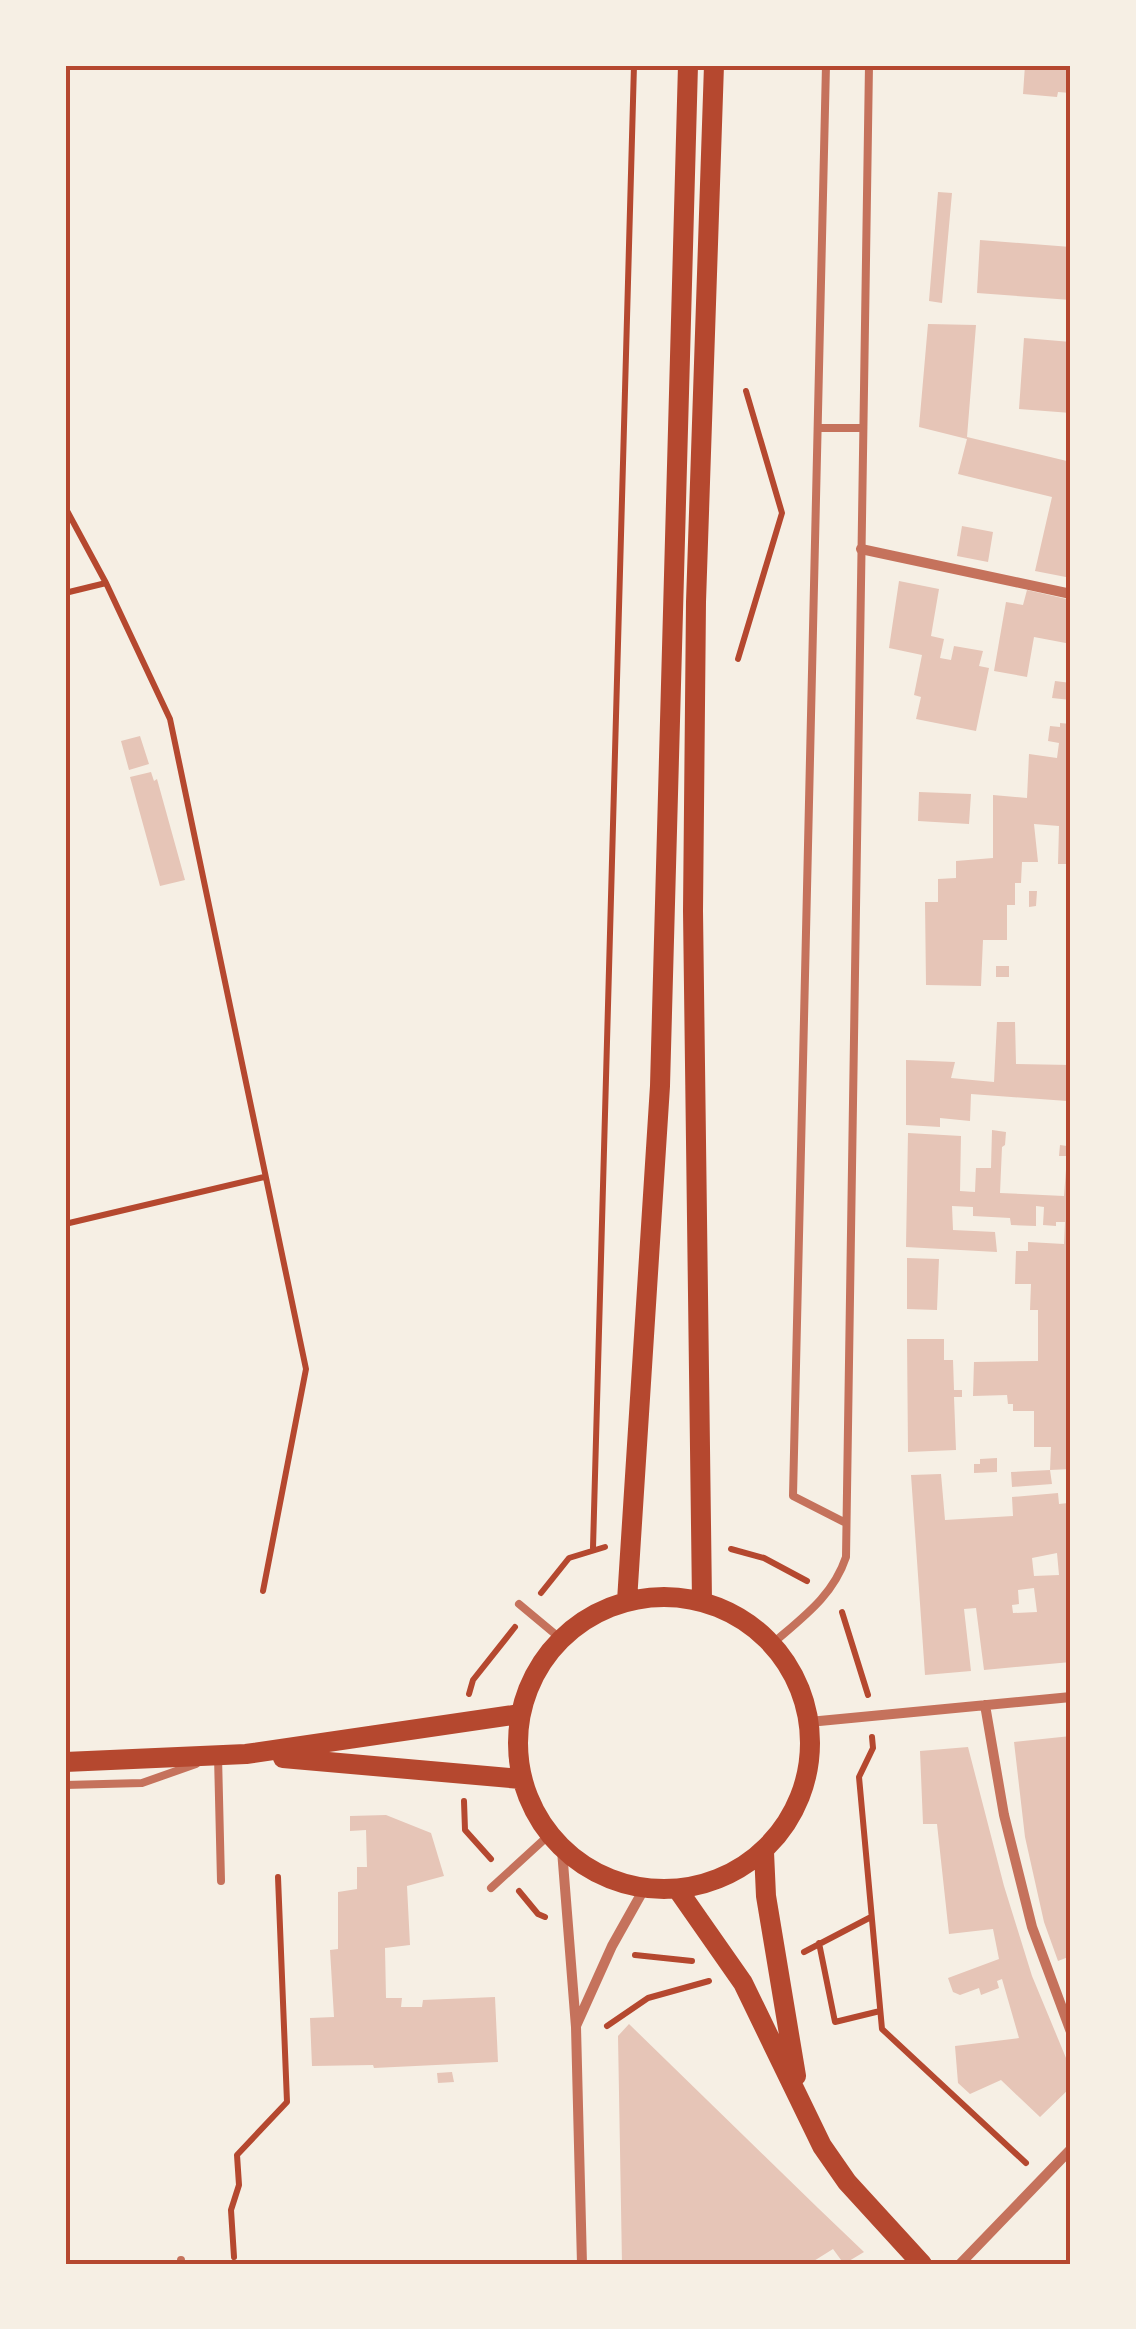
<svg xmlns="http://www.w3.org/2000/svg" width="1136" height="2329" font-family="'Fira Sans',sans-serif">
	<rect width="100%" height="100%" fill="#f6efe4"/>
	<path fill="#e6c5b7" fill-rule="evenodd" d="M1025,65L1071,67V93L1058,92L1057,97L1023,94Z
		M938,192L952,193L942,303L929,301Z
		M980,240L1071,247V300L977,293Z
		M928,324L976,325L967,437L1071,462V578L1035,571L1052,497L958,474L967,439L919,427Z
		M1024,338L1071,342V413L1019,409Z
		M962,526L993,532L988,562L957,556Z
		M899,581L939,589L931,636L944,639L940,658L951,660L954,646L983,651L979,666L989,668L976,731L916,719L921,697L914,695L922,655L889,648Z
		M1027,590L1071,600V644L1034,637L1027,677L994,671L1006,602L1023,605Z
		M1055,681L1071,683V700L1052,698Z
		M1060,723L1071,724V864H1058L1059,826L1034,824L1038,862H1022L1021,883H1015V905H1007V940H983L981,986L926,985L925,902H938V879L956,878V861L993,858V795L1027,798L1029,754L1057,758L1059,743L1048,741L1050,726L1060,727Z
		M140,736L149,764L129,770L121,741Z
		M151,772L154,781L157,779L185,880L160,886L130,777Z
		M919,792L971,794L969,824L918,821Z
		M1029,891H1037L1036,906L1029,907Z
		M996,966H1009V977H996Z
		M997,1022H1015L1016,1064L1071,1065V1116L1068,1117L1067,1101L971,1094L970,1121L940,1118V1127L906,1125V1060L955,1062L951,1078L994,1082Z
		M992,1130L1006,1132L1005,1145L1002,1147L1000,1193L1064,1196L1067,1156H1059L1060,1145L1067,1146V1137L1071,1136V1469L1050,1470L1052,1484L1012,1487L1011,1472L1050,1470L1051,1447H1034V1411H1013V1404H1008L1007,1395L973,1396L974,1362L1038,1361V1310H1030L1031,1284H1015L1016,1251H1028V1242L1064,1244L1065,1222H1056V1226L1043,1225L1044,1207L1036,1206V1226L1011,1225L1010,1218L973,1216V1207L952,1206L953,1230L995,1232L997,1252L906,1247L908,1133L961,1136L960,1191L975,1192L976,1168H991Z
		M907,1258L939,1259L937,1310L907,1309Z
		M907,1339H944V1360H953L954,1390H962V1397H954L956,1450L908,1452Z
		M997,1458V1472L974,1473V1464H980V1459Z
		M941,1474L945,1520L1013,1516L1012,1497L1058,1493L1059,1504L1068,1503L1071,1498V1662L984,1670L976,1608L964,1609L971,1671L925,1675L911,1475ZM1057,1553L1059,1575L1034,1576L1032,1558ZM1034,1588L1037,1612L1013,1613L1012,1605L1019,1604L1018,1590Z
		M1071,1736V1956L1058,1961L1044,1922L1025,1837L1014,1742Z
		M968,1747L1004,1886L1032,1976L1071,2070V2087L1040,2117L1001,2080L970,2094L958,2083L955,2046L1019,2038L1002,1979L997,1981L999,1988L981,1995L979,1988L960,1995L953,1992L948,1978L999,1959L993,1929L949,1934L937,1824H923L920,1751Z
		M386,1815L431,1833L444,1876L407,1886L410,1945L385,1948L386,1998H402L401,2007H422L423,2000L495,1997L498,2062L374,2068L373,2065L312,2066L310,2018L334,2017L330,1950L338,1949V1892L357,1889V1867H367L366,1830L350,1831V1816Z
		M629,2024L818,2208L864,2252L844,2264L833,2249L809,2264H622L618,2036Z
		M452,2072L454,2082L438,2083L437,2073Z"/>
	<g fill="none" stroke-linecap="round" stroke-linejoin="round">
		<path stroke="#b5482f" stroke-width="6" d="M65,507L106,583L170,719L306,1369L263,1591
			M65,593L106,583
			M738,659L782,513L746,391
			M65,1224L264,1177
			M593,1548L634,65
			M731,1549L764,1558L807,1581
			M541,1593L569,1558L605,1547
			M842,1612L868,1695
			M469,1694L473,1680L515,1627
			M872,1737L873,1748L859,1777L882,2029L1026,2163
			M464,1801L465,1830L491,1859
			M519,1891L538,1914L545,1917
			M819,1943L835,2022L880,2011
			M804,1952L871,1917
			M635,1955L692,1961
			M607,2026L648,1998L709,1981
			M234,2257L231,2210L239,2185L237,2155L287,2102L278,1877"/>
		<path stroke="#c5725c" stroke-width="8" d="M826,65L793,1496L846,1523
			M818,428H862
			M519,1604L561,1639
			M772,1644C803,1617 833,1596 846,1557L869,65
			M218,1756L221,1881
			M65,1785L142,1783L196,1764
			M491,1888L549,1835
			M181,2260V2264"/>
		<path stroke="#c5725c" stroke-width="10" d="M861,549L1071,594
			M985,1705L1004,1815L1032,1927L1071,2032
			M809,1722L1071,1697
			M562,1850L576,2027L582,2264
			M576,2026L612,1946L644,1889
			M960,2264L1071,2149"/>
		<path stroke="#b5482f" stroke-width="20" d="M518 1743a146 146 0 1 1 292 0a146 146 0 1 1-292 0Z
			M627,1601L660,1086L688,65
			M702,1601L693,911L696,602L714,65
			M283,1758L521,1779
			M65,1762L246,1754L520,1714
			M764,1852L766,1896L796,2076
			M678,1890L743,1983L822,2146L847,2182L922,2264"/>
	</g>
	<rect width="1136" height="2329" fill="none" stroke="#f6efe4" stroke-width="135"/>
	<rect x="68" y="68" width="1000" height="2194" fill="none" stroke="#b5482f" stroke-width="4"/>
</svg>
